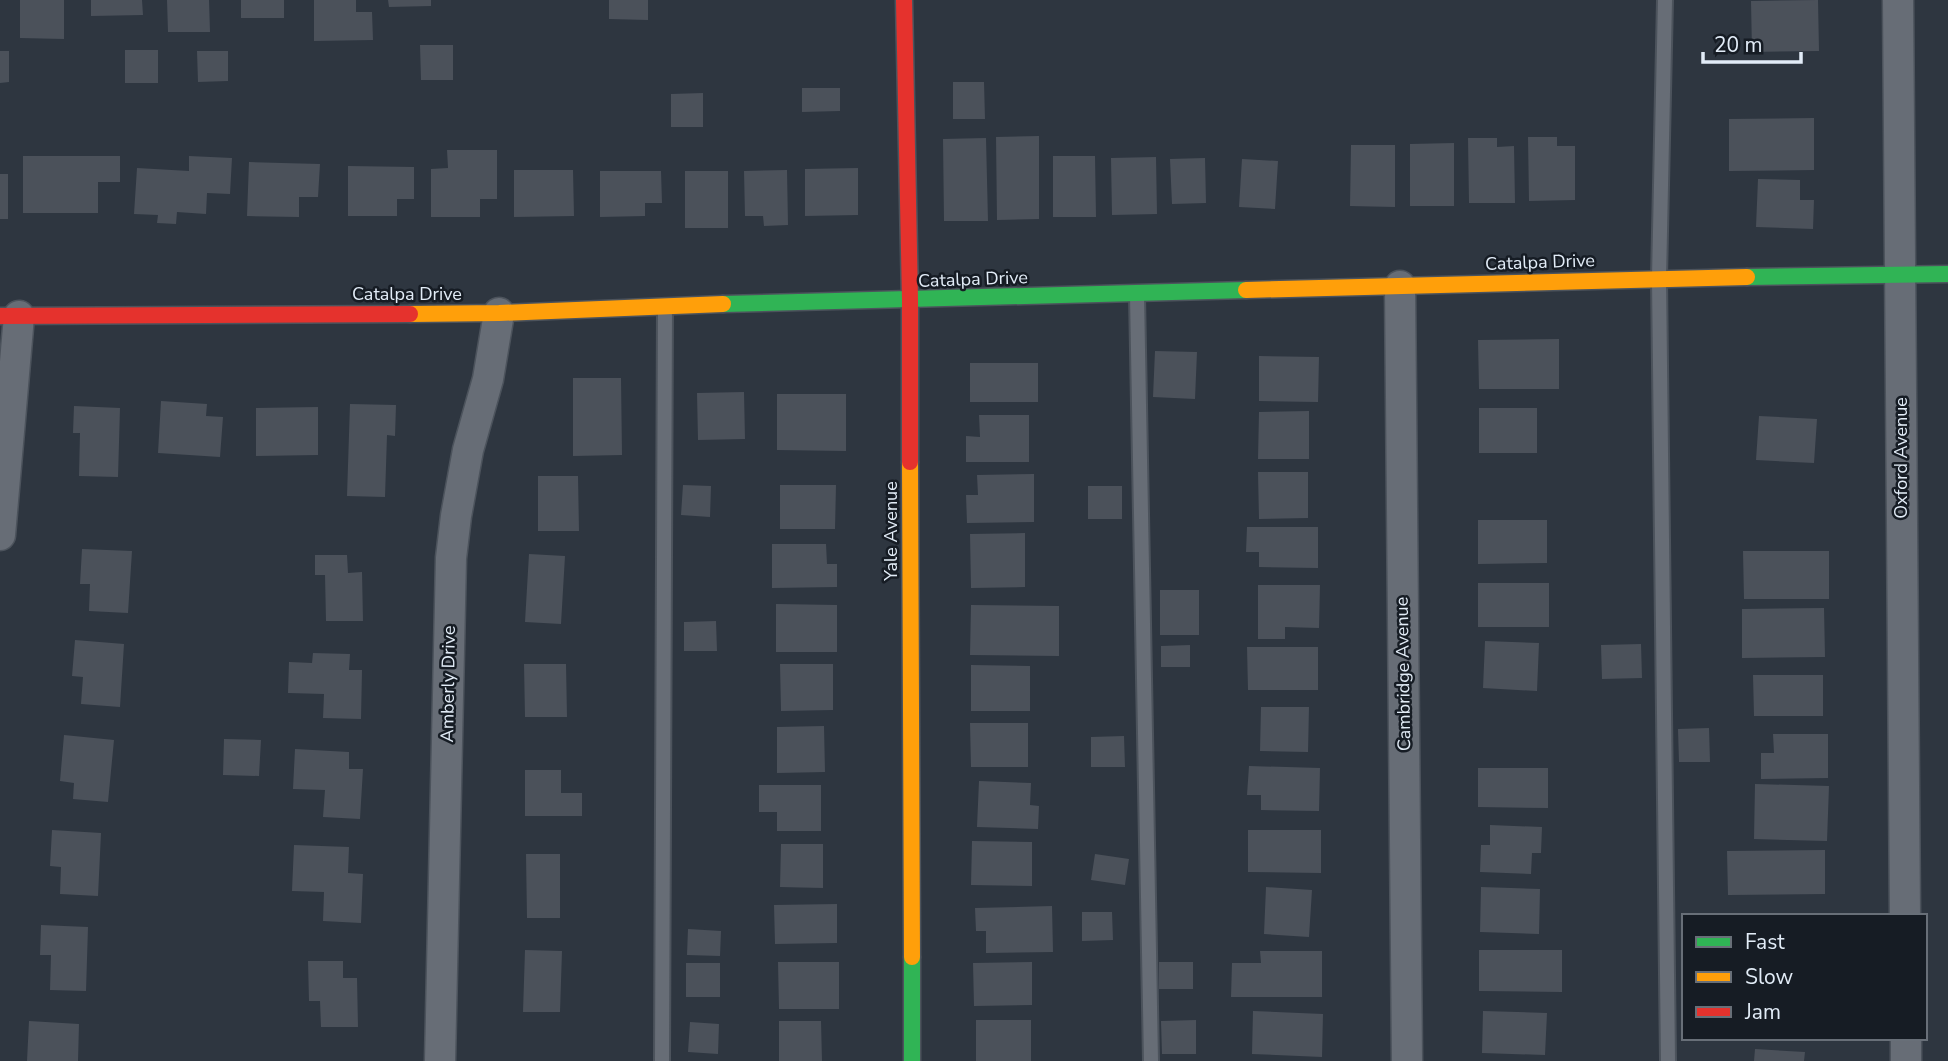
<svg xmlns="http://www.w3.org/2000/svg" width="1948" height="1061" font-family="'Nunito Sans',sans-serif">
	<rect width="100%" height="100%" fill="#2e3640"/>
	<path fill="#4b515a" d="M20,0H64V39L20,38Z
		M91,0H142L143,15L91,16Z
		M167,0H209L210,32H168Z
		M241,0H284V18H241Z
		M314,0H356V12H372L373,40L314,41Z
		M388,0H431V6L389,7Z
		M609,0H648V20L609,19Z
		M1818,0L1819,51L1752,52L1751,1Z
		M420,45H453V80H421Z
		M125,50H158V83H125Z
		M0,51H9V82L0,83Z
		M197,51H228V81L198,82Z
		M953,82H984L985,119H953Z
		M802,88H840V111L802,112Z
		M703,93V127H671V94Z
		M1814,118V170L1729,171V119Z
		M1039,136V219L997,220L996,137Z
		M1528,137H1557V146H1575V200L1529,201Z
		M986,138L988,221H944L943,139Z
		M1468,138H1497V147L1514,146L1515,203H1469Z
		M1454,143V206H1410V144Z
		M1351,145H1395V207L1350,206Z
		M447,150H497V199H480V217H431V169L448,168Z
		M23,156H120V182H98V213H23Z
		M189,156L232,158L230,194L207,193L206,214L177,212L176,224L157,223L158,215L134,214L137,168L189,171Z
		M1053,156H1095L1096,217H1053Z
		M1156,157L1157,214L1112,215L1111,158Z
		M1205,158L1206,203L1172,204L1170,159Z
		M1242,159L1278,161L1275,209L1239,207Z
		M249,162L320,164L318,197H299V217L247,216Z
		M348,166L414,167V199H397V216H348Z
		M858,168V215L805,216V169Z
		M514,170H573L574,216L514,217Z
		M787,170L788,225L764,226L763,216H745L744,171Z
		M600,171H661L662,203H645V216L600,217Z
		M685,171H728V228H685Z
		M0,174H8V219H0Z
		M1758,179L1800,180V200H1814L1813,229L1756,227Z
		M1559,339V389H1479L1478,340Z
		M1155,351L1197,352L1195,399L1153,397Z
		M1259,356L1319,357L1318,402L1259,401Z
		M970,363H1038V402H970Z
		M573,378H621L622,455L573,456Z
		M744,392L745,439L698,440L697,393Z
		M777,394H846V451L777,450Z
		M161,401L207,404L206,416L223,417L220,457L158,453Z
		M350,404L396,405L395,436L387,435L385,497L347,496Z
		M74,406L120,408L118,477L79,476L80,433H73Z
		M318,407V455L256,456V408Z
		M1479,408H1537V453H1479Z
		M1309,411V459H1258L1259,412Z
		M979,415H1029V462H966V436L980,437Z
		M1759,416L1817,419L1814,463L1756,460Z
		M1258,472H1308V518L1259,519Z
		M1034,474V522L967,523L966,495H978L977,475Z
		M538,476H578L579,531H538Z
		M683,485L711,486L710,517L681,515Z
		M780,485H836L835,529H780Z
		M1088,486H1122V519H1088Z
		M1478,520H1547V563L1478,564Z
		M1247,527H1318V568L1259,567V552H1246Z
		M1025,533V587L971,588L970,534Z
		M772,544H826L827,564H837V587L772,588Z
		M82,549L132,551L128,613L89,611L90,584H80Z
		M1743,551H1829V599H1744Z
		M529,554L565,556L561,624L525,622Z
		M315,555H347L348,573L362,572L363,621H326L325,575H315Z
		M1478,583H1549V627H1478Z
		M1258,585H1320L1319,628L1285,627V639H1258Z
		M1160,590H1199V635H1160Z
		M776,604L837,605V652H776Z
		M971,605L1059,606V656L970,655Z
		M1824,608L1825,657L1742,658V609Z
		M716,621L717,651H684V622Z
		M75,640L124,644L120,707L81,704L83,677L72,676Z
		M1485,641L1539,643L1537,691L1483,688Z
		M1641,644L1642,678L1602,679L1601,645Z
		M1190,645V667H1161V646Z
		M1247,647H1318V690H1248Z
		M313,653L350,654L349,670H362L361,719L323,718L324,694L288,693L289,662L312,663Z
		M524,664H566L567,717H525Z
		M780,664H833V710L781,711Z
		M971,665L1030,666V711H971Z
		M1753,675H1823V716H1754Z
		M1261,707H1309L1308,752L1260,751Z
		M970,723H1028V767H971Z
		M824,726L825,772L777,773V727Z
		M1709,728L1710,762H1679L1678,729Z
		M1773,734H1828V778L1761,779V753H1774Z
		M64,735L114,740L108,802L73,799L74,783L60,781Z
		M1124,736L1125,767H1091V737Z
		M224,739L261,740L259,776L223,775Z
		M295,749L349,752V769H363L360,819L323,817L325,790L293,789Z
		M1249,766L1320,768L1319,811L1261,810V795H1247Z
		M1478,768H1548V808L1478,807Z
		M525,770H561V793H582V816H525Z
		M979,781L1031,783L1030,805L1039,806L1038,829L977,827Z
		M1755,784L1829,786L1827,841L1754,839Z
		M759,785H821V831H777V812H759Z
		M1490,825L1542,827L1541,853H1532L1531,874L1480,872L1481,845H1490Z
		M52,830L101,833L98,896L60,894L61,867L50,866Z
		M1248,830H1321V873L1248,872Z
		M972,841L1032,842V886L971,885Z
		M781,844H823V888L780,887Z
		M294,845L349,847L348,873L363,874L361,923L323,921L324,892L292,891Z
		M1825,850V894L1728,895L1727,851Z
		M526,854H560V918H527Z
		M1095,854L1129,859L1125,885L1091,880Z
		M1266,887L1312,890L1309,937L1264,934Z
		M1481,887L1540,889L1539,934L1480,932Z
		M837,904V943L775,944L774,905Z
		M1052,906L1053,952L986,953V931H976L975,908Z
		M1082,912H1112L1113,940L1082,941Z
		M41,925L88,927L86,991L50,990L51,955H40Z
		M688,929L721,931L720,956L687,955Z
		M525,950L562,951L560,1012H523Z
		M1479,950H1562V992L1479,991Z
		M1260,951H1322V997H1231L1232,963H1261Z
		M308,961H343V978H357L358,1027H321L320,1001H309Z
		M778,962H839V1009H779Z
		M1032,962V1005L974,1006L973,963Z
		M1159,962H1193V989H1159Z
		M686,963H720V997H686Z
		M1253,1011L1323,1014L1322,1057L1252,1054Z
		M1483,1011L1547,1013L1545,1055L1482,1053Z
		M976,1020H1031V1061H976Z
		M1196,1020V1054H1162L1161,1021Z
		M29,1021L79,1024L78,1061H27Z
		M779,1021H821L822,1061H779Z
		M690,1022L719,1024L718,1054L688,1052Z
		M1755,1049L1805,1052L1804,1061H1754Z"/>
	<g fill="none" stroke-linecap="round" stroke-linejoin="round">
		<defs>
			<path id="lane" d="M1665,0L1659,278L1668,1061
				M1137,295L1151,1061
				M662,1061L665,306"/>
			<path id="street" d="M1898,0L1905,916
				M1400,286L1407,1061
				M0,535L19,316
				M1906,1038V1061
				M440,1061L451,558L456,516L468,450L488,379L499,313"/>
			<path id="fast" d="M1747,277L1948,274
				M723,304L1246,290
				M912,957V1061"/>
			<path id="slow" d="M1246,290L1747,277
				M410,314L499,313L723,304
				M910,462L912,957"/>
			<path id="jam" d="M904,0L910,300V462
				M0,316L410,314"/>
		</defs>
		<use href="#lane" stroke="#4c535c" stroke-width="18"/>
		<use href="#street" stroke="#4c535c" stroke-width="33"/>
		<use href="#fast" stroke="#4c535c" stroke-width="19"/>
		<use href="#slow" stroke="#4c535c" stroke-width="19"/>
		<use href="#jam" stroke="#4c535c" stroke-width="19"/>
		<use href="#lane" stroke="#676d76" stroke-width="14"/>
		<use href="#street" stroke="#676d76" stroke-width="30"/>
		<use href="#fast" stroke="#30b455" stroke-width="16"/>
		<use href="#slow" stroke="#ff9f0a" stroke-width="16"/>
		<use href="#jam" stroke="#e5322d" stroke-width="16"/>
	</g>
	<g text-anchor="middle" stroke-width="5" stroke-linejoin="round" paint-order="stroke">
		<g font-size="18" fill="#e2ecf7" stroke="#161c24">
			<text transform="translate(1540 262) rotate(-2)" y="6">Catalpa Drive</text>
			<text transform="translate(973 279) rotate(-2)" y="6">Catalpa Drive</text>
			<text x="407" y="300">Catalpa Drive</text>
			<text transform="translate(1901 458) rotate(-90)" y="6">Oxford Avenue</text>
			<text transform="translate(891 531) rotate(-90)" y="6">Yale Avenue</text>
			<text transform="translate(1403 674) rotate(-91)" y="6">Cambridge Avenue</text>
			<text transform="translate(448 684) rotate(-89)" y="6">Amberly Drive</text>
		</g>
	</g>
	<rect x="1682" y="914" width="245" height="126" fill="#161c24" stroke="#686f78" stroke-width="2"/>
	<rect x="1696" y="937" width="35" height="10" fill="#30b455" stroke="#686f78" stroke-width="2"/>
	<text x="1745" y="949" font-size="21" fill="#e2ecf7">Fast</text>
	<rect x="1696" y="972" width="35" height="10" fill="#ff9f0a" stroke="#686f78" stroke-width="2"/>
	<text x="1745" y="984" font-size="21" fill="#e2ecf7">Slow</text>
	<rect x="1696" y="1007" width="35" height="10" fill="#e5322d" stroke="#686f78" stroke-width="2"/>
	<text x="1745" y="1019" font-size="21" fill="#e2ecf7">Jam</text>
	<path d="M1703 52v10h98v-10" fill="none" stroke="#e2ecf7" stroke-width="3.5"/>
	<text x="1714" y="52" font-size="21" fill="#e2ecf7" stroke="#161c24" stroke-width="5" paint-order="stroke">20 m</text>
</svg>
